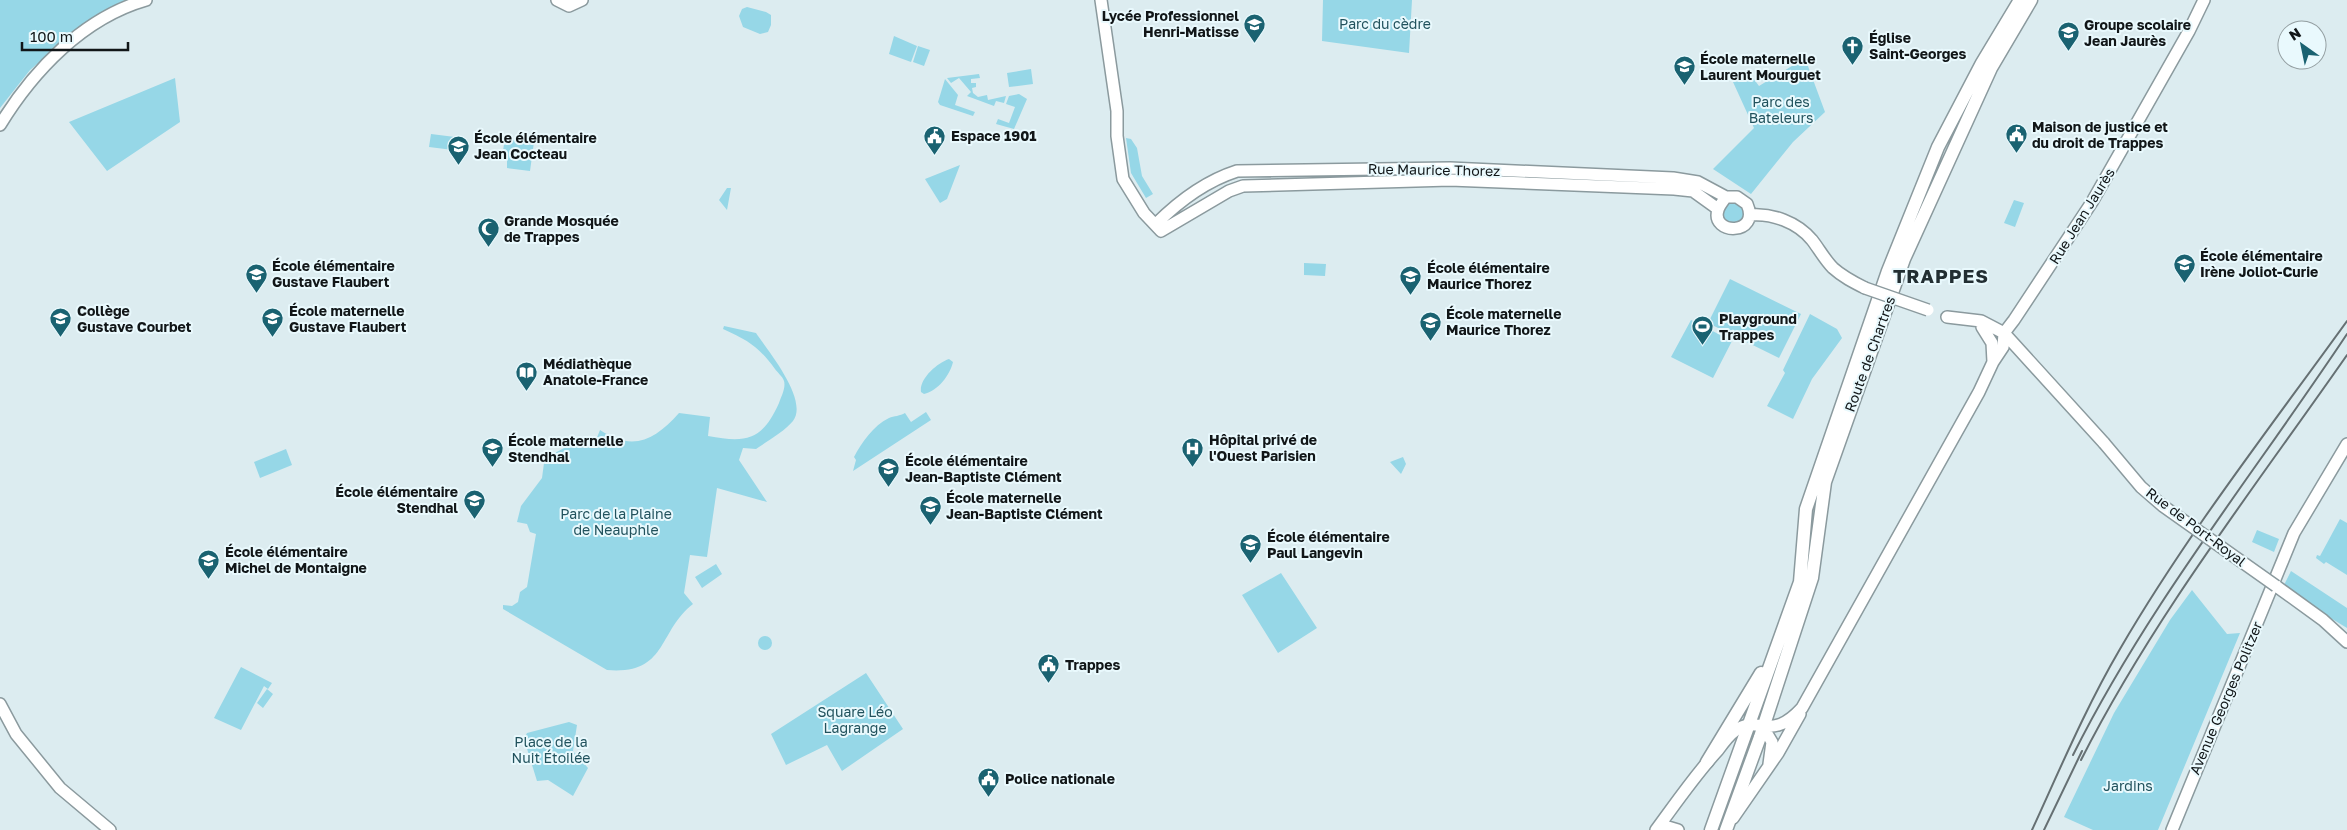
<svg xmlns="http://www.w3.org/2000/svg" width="2347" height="830" font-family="'Golos Text',sans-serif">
	<rect width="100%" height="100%" fill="#dcecf0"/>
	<path fill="#96d7e7" d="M0,0H125L70,36L30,70L0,108Z
		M1323,0H1412L1409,53L1322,41Z
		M747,7L766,12L771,15V25L768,32L760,34L743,27L739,16L742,9Z
		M894,36L917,46L911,62L889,54Z
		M918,46L930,50L924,66L913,62Z
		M1805,58L1825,112L1793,142L1751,194L1713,169L1754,128L1733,82L1753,78L1759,86Z
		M1031,69L1033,84L1009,87L1007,73Z
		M979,74L980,78L971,79V83H976V87L972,88L973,93L978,97L987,95L988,100L1006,96L1004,103L996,101L994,106L967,96L971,92L959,78L951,83L947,78Z
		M175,78L180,122L107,171L69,122Z
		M945,79L958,95L955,105L975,112L973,116L940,105L938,102Z
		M1019,94L1027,99L1014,129L996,124L998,119L1009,123L1015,107L1006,104L1009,96Z
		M431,134L463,138L461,151L429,147Z
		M1126,138L1131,139L1137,148L1142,176L1153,194L1146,198L1131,173Z
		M505,139L534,142L530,171L507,168V161L502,156Z
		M960,165L947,199L940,203L925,179Z
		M727,188H731L727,210L719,200Z
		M2014,200L2024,203L2015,227L2004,223Z
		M1722 213a11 11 0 1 1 22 0a11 11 0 1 1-22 0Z
		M1304,263L1326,264L1325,276L1304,275Z
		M1730,279L1801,314L1779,358L1708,323Z
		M1810,314L1837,329L1842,338L1812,379L1793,419L1767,406L1785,373L1783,370Z
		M1691,320L1732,341L1713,378L1671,357Z
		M724,326L756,333C768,351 809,400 793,421C785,431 766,442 756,449L743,448L739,460L767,502L717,488L707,557L690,555L684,593L693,604C657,632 668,675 607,670L503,609V605L512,606L518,602L520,592L527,587L536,534L530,532L527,524L517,522L521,506L542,478L544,463L551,455L566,447L585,441L596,440L600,430C633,452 655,440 679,413L710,417L708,436C746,443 762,441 779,403C781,397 786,388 784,381C783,377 777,372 775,369C758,346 749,341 723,329Z
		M949,359L953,362C950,375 938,391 924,394L921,392C919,379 937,363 949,359Z
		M926,412L931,420L853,471L856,460L854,457C862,442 873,426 889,418C894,416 900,416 905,413L911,422Z
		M286,449L292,465L260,478L254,462Z
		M1403,457L1406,464L1401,474L1390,462Z
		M2340,519L2347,523V575L2326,562L2324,564L2316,558L2317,555L2320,556Z
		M2257,530L2279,539L2274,552L2252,542Z
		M716,564L722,574L702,588L695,577Z
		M2291,571L2347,608V628L2319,611L2284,585Z
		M1281,573L1317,628L1278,653L1242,595Z
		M2192,590L2227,634L2240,633L2158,830H2093L2064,817L2114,713L2170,620Z
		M758 643a7 7 0 1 1 14 0a7 7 0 1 1-14 0Z
		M241,667L272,683L268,689L264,686L241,730L214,718Z
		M866,673L903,729L842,771L827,745L786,765L771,734Z
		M267,689L273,694L263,708L257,703Z
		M569,722L577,725L573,751L588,768L573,796L548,780L537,781L524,739L527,733Z"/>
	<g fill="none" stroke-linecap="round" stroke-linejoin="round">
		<defs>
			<path id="secondary" d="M557,0L569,6L582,0
				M1101,0L1117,111V136L1123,179L1144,213L1161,231L1229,191L1243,186L1450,180L1674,189L1693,191L1718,209
				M0,125C33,71 83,18 146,0
				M1726,197H1737L1747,204C1761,236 1710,235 1718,210C1719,206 1723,201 1726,197Z
				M1750,215C1772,213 1797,222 1812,240C1819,249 1825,260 1833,268C1843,277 1853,282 1865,288
				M1156,224C1179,201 1206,181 1237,171L1450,168L1673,178L1698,182L1726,197
				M1947,317L1981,321L2004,333L2104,443
				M1982,327L1992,343L1993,362
				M2276,586L2323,620L2347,642
				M0,704L16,734L60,788L110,830
				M1763,727L1772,742L1769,764
				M1733,818L1778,753L1800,714
				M1656,830C1676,803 1695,775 1718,750C1723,743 1729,735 1736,730C1759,714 1770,743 1802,708L1979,392L1993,362L2003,347L2004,333L2014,320L2092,202L2189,31L2204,0
				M1656,830L1668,827L1678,830
				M2172,830L2294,533L2347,444"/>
			<path id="primary" d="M1707,762L1761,673
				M1711,830L1800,582L1806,509L1888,271L1938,147L1982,63L2020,0
				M1726,830L1760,737L1812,578L1825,482L1904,259L1991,68L2031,0"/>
		</defs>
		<use href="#secondary" stroke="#8b9a9e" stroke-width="14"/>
		<use href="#primary" stroke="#8b9a9e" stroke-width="15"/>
		<use href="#secondary" stroke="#fff" stroke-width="11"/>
		<use href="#primary" stroke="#fff" stroke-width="12"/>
		<path stroke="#667073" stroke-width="2" d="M2073,755C2148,605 2254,474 2347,334
			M2081,760C2154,616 2255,487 2347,355
			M2032,830C2060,769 2086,707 2120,649C2187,534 2269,429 2347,321
			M2044,830L2082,751"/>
		<defs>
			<path id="secondary-bridge" d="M1865,288L1928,310
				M2104,443L2141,487L2163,506L2276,586"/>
		</defs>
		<use href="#secondary-bridge" stroke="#8b9a9e" stroke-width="14" stroke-linecap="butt"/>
		<use href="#secondary-bridge" stroke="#fff" stroke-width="11"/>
	</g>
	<defs>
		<symbol id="school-pin" viewBox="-11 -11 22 30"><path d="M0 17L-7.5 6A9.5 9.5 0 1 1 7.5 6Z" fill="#1a6271" stroke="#e9f9fd"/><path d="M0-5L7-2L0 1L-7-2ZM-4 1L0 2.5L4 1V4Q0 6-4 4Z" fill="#fff"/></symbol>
		<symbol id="church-pin" viewBox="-11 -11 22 30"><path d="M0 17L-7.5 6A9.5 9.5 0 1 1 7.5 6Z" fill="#1a6271" stroke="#e9f9fd"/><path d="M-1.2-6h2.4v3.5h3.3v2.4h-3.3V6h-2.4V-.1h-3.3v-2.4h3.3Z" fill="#fff"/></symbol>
		<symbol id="civic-pin" viewBox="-11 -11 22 30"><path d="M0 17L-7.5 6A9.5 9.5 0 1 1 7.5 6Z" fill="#1a6271" stroke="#e9f9fd"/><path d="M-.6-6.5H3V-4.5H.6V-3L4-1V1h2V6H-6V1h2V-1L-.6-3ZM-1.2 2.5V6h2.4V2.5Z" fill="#fff"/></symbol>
		<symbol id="mosque-pin" viewBox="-11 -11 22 30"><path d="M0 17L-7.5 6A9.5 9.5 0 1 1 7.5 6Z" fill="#1a6271" stroke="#e9f9fd"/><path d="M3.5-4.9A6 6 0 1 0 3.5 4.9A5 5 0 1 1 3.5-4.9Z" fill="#fff"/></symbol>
		<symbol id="stadium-pin" viewBox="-11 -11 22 30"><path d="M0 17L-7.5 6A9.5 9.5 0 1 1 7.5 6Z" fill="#1a6271" stroke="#e9f9fd"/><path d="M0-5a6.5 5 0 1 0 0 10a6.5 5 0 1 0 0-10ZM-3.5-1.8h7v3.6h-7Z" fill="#fff"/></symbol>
		<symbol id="library-pin" viewBox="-11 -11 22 30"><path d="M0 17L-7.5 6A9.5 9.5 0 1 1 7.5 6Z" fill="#1a6271" stroke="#e9f9fd"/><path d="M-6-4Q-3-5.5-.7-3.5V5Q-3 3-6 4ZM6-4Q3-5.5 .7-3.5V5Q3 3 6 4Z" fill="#fff"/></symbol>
		<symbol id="hospital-pin" viewBox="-11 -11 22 30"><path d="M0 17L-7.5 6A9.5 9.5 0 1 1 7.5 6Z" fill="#1a6271" stroke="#e9f9fd"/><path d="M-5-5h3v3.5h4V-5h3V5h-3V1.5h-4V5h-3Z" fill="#fff"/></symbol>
	</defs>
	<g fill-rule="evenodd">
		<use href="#school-pin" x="1242" y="12" width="25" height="34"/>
		<use href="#school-pin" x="2056" y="20" width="25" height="34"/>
		<use href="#church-pin" x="1840" y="34" width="25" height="34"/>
		<use href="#school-pin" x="1672" y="54" width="25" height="34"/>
		<use href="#civic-pin" x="2004" y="122" width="25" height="34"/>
		<use href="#civic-pin" x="922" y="124" width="25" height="34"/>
		<use href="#school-pin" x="446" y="134" width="25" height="34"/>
		<use href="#mosque-pin" x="476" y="216" width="25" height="34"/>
		<use href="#school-pin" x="2172" y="252" width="25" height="34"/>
		<use href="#school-pin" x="244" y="262" width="25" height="34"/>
		<use href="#school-pin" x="1398" y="264" width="25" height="34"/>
		<use href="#school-pin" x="48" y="306" width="25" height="34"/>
		<use href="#school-pin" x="260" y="306" width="25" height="34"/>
		<use href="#school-pin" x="1418" y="310" width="25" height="34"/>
		<use href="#stadium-pin" x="1690" y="314" width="25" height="34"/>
		<use href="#library-pin" x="514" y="360" width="25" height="34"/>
		<use href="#hospital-pin" x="1180" y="436" width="25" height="34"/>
		<use href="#school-pin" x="480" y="436" width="25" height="34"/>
		<use href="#school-pin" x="876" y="456" width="25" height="34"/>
		<use href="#school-pin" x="462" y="488" width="25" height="34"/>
		<use href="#school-pin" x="918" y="494" width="25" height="34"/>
		<use href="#school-pin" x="1238" y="532" width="25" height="34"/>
		<use href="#school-pin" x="196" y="548" width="25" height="34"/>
		<use href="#civic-pin" x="1036" y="652" width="25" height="34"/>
		<use href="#civic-pin" x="976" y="766" width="25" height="34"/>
	</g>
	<g text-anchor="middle" stroke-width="4" stroke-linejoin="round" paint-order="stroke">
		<g font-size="14" font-weight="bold" fill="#111618" stroke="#e9f9fd" text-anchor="start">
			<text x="1239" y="21" text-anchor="end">Lycée Professionnel<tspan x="1239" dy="16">Henri-Matisse</tspan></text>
			<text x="2084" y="30">Groupe scolaire<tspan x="2084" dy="16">Jean Jaurès</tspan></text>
			<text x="1869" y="43">Église<tspan x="1869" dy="16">Saint-Georges</tspan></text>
			<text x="1700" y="64">École maternelle<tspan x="1700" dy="16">Laurent Mourguet</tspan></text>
			<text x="2032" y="132">Maison de justice et<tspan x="2032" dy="16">du droit de Trappes</tspan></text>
			<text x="951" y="141">Espace 1901</text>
			<text x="474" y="143">École élémentaire<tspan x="474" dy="16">Jean Cocteau</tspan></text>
			<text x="504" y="226">Grande Mosquée<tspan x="504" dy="16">de Trappes</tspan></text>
			<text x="2200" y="261">École élémentaire<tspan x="2200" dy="16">Irène Joliot-Curie</tspan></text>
			<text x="272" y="271">École élémentaire<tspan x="272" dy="16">Gustave Flaubert</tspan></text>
			<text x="1427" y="273">École élémentaire<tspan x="1427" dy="16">Maurice Thorez</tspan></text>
			<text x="77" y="316">Collège<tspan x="77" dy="16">Gustave Courbet</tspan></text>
			<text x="289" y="316">École maternelle<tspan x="289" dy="16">Gustave Flaubert</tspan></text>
			<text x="1446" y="319">École maternelle<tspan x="1446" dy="16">Maurice Thorez</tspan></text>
			<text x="1719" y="324">Playground<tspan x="1719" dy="16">Trappes</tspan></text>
			<text x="543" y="369">Médiathèque<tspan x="543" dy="16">Anatole-France</tspan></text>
			<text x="1209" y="445">Hôpital privé de<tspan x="1209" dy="16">l'Ouest Parisien</tspan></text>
			<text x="508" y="446">École maternelle<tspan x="508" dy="16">Stendhal</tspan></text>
			<text x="905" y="466">École élémentaire<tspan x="905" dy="16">Jean-Baptiste Clément</tspan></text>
			<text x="458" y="497" text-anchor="end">École élémentaire<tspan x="458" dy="16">Stendhal</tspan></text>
			<text x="946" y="503">École maternelle<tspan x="946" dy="16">Jean-Baptiste Clément</tspan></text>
			<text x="1267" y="542">École élémentaire<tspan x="1267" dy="16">Paul Langevin</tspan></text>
			<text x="225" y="557">École élémentaire<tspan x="225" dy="16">Michel de Montaigne</tspan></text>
			<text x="1065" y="670">Trappes</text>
			<text x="1005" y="784">Police nationale</text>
		</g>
		<g font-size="14" fill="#21525d" stroke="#e9f9fd">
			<text x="1385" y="29">Parc du cèdre</text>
			<text x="1781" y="107">Parc des<tspan x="1781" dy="16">Bateleurs</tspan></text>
			<text x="616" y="519">Parc de la Plaine<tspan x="616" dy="16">de Neauphle</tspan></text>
			<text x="855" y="717">Square Léo<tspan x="855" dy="16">Lagrange</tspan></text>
			<text x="551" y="747">Place de la<tspan x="551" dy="16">Nuit Étoilée</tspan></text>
			<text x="2128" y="791">Jardins</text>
		</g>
		<g font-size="14" fill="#111618" stroke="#e9f9fd">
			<text transform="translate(1434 170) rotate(1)" y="5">Rue Maurice Thorez</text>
			<text transform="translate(2082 216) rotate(-58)" y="5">Rue Jean Jaurès</text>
			<text transform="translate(1870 354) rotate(-70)" y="5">Route de Chartres</text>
			<text transform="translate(2196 527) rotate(37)" y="5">Rue de Port-Royal</text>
			<text transform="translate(2226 698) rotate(-67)" y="5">Avenue Georges Politzer</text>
		</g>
		<g font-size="19" font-weight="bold" letter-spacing="1" fill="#222e32" stroke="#e9f9fd">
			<text x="1941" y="283">TRAPPES</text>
		</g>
	</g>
	<g transform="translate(2302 45) rotate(327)"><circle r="24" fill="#e9f9fd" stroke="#939ea1"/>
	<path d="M0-4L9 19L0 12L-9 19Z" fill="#1a6271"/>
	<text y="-8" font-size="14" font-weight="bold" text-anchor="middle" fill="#111618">N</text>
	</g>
	<path d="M22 42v8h106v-8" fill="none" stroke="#111618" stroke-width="2.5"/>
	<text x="30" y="42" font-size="15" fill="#111618" stroke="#e9f9fd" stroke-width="4" paint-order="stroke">100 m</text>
</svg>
